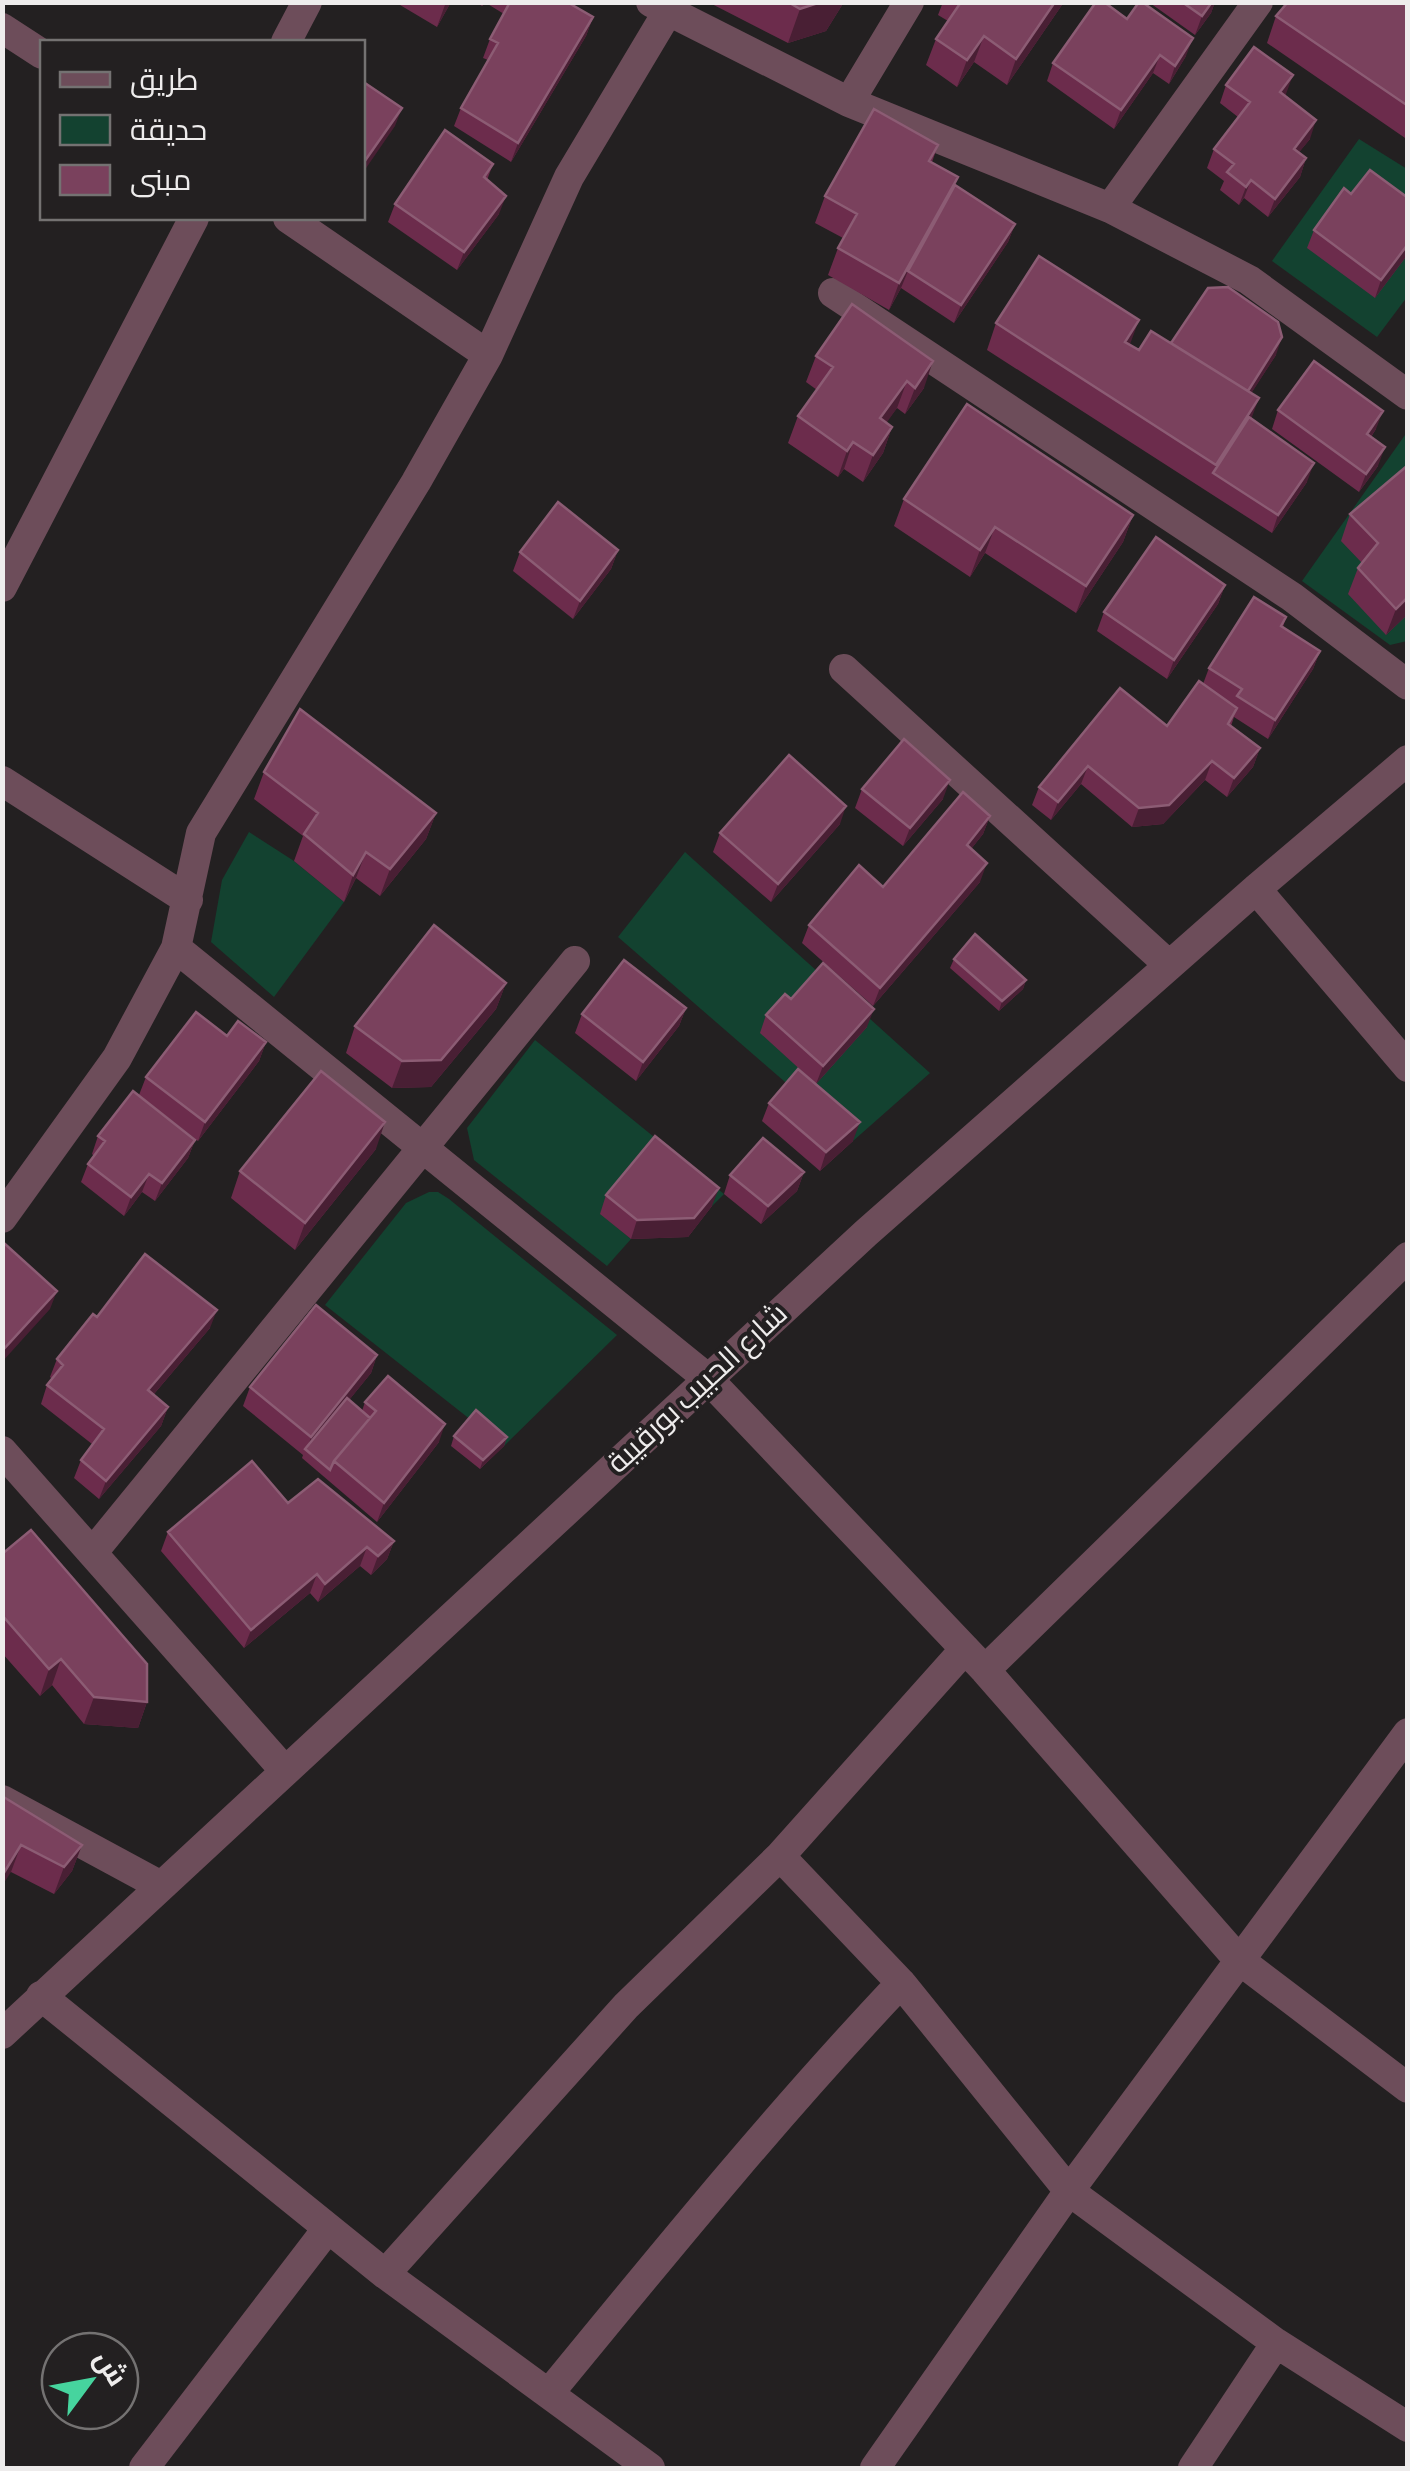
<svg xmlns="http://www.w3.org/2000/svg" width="1410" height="2471" font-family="Bitter,Cairo,serif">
	<rect width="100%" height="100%" fill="#232021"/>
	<path fill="#134230" d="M1359,139L1407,169V297L1377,337L1272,261Z
		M1405,435L1407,641L1390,645L1302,581Z
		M249,832L294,861L344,902L274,997L211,942L222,880Z
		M685,852L930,1073L853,1141L618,937Z
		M535,1040L724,1194L712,1206L600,1213L631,1239L607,1266L474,1160L467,1128Z
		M429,1192H438L449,1199L617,1335L504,1446L325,1305L406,1203Z"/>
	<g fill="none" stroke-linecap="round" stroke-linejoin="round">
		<path stroke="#6d4d5a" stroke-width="30" d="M651,2L849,102L1110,208L1249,280L1408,395
			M2,28L42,54
			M286,42L307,2
			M849,102L909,2
			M1110,208L1258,2
			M288,218L488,355
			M833,293L1292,597L1408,685
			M2,587L194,218
			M844,669L1169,965
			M2,781L188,900
			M1256,889L1408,1067
			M176,948L707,1378L985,1670L1238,1959L1408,2088
			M2,1218L117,1058L176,948L201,833L416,482L488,355L569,177L667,13
			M2,1451L285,1771
			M93,1552L575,961
			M985,1670L1408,1257
			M2,1800L161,1886
			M780,1856L901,1983L1069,2191L1276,2343L1408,2427
			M41,1996L385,2274L650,2468
			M2,2034L866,1233L1256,889L1408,760
			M385,2274L626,2006L780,1856L965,1649
			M550,2392C664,2253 777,2114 901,1983
			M144,2468L328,2228
			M875,2468L1069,2191L1408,1733
			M1193,2468L1276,2343"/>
	</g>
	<path fill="#6c2c4c" d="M395,2H451L437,27Z
		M476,2H567L593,17L586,36L511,162L454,126L461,108L488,60L483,58L490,39L504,14L486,3L482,6Z
		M708,2H844L826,31L788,43Z
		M943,2H1064L1007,85L974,62L957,87L926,65L936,39L948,21L938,15Z
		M1215,2L1211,13L1195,35L1150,3Z
		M1408,2V140L1267,43L1276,16Z
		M1127,19L1186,56L1169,84L1153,73L1114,129L1047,81L1053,63Z
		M1226,85L1286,94L1285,95L1310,139L1299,152L1306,158L1300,177L1268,217L1244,198L1239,205L1220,190L1224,181L1207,168L1214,149L1238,117L1220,103Z
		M938,145L932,162L955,185L1015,224L1008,242L954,323L901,288L889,310L828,275L838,248L843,238L815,223L825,196Z
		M493,164L487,180L499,214L457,270L388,222L395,204Z
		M1351,194L1408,198V254L1375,298L1307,248L1314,230Z
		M852,304L924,388L905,414L897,408L886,422L892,427L883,453L863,482L844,469L838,477L788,443L798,416L817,390L806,382L816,356Z
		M996,323L1130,344L1139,350L1171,343L1276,355L1251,393L1252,418L1307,482L1272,533L987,350Z
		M1278,410L1376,429L1371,437L1378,466L1359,492L1272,429Z
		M1408,465V614L1386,635L1348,594L1358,568L1362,563L1341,541L1350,514Z
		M904,499L1133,515L1123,542L1076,613L985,553L970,577L894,526Z
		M618,550L611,569L573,619L513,571L520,552Z
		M1225,585L1218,604L1167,679L1097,631L1104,612Z
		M1286,617L1283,627L1320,651L1313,669L1268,739L1234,717L1231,726L1260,748L1253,767L1227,797L1205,780L1163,824L1132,827L1081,784L1051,820L1032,805L1039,787L1167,726L1203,684L1209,668Z
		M264,772L436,813L426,839L380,896L356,878L344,902L294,861L303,836L254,799Z
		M862,789L943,799L903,846L855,808Z
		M990,816L983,834L971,849L980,882L873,1006L802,943L809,925L883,887Z
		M840,824L771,902L713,852L720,833Z
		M954,959L1026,980L1023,989L999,1011L950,968Z
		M506,983L496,1009L431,1087L392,1088L346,1053L355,1026Z
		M791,999L867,1027L816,1084L760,1033L766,1015Z
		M686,1008L679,1026L636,1081L575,1033L582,1014Z
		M227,1036L266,1042L259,1061L198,1141L139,1095L146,1077Z
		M769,1103L853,1141L820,1171L762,1121Z
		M98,1136L195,1140L188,1158L155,1201L142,1192L124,1216L81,1182L88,1164L94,1156L92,1154Z
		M376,1149L295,1250L231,1198L240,1171Z
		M804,1172L797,1191L761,1224L724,1194L730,1175Z
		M606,1195L712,1206L688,1237L631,1239L600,1214Z
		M97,1317L210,1328L154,1394L168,1407L161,1426L99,1499L74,1478L81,1460L92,1444L41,1404L47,1385L52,1379L50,1377L57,1359Z
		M377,1355L371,1373L349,1400L362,1411L365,1402L439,1442L377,1522L302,1458L303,1455L243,1406L250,1387Z
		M454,1436L507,1437L504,1446L480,1469L451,1446Z
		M288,1503L394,1541L387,1559L371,1575L360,1566L318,1602L310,1593L244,1648L161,1551L168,1532Z
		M2,1554L147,1702L138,1728L84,1724L52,1685L40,1696L2,1653Z
		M2,1796L82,1845L72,1871L54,1894L11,1872Z"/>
	<path fill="#491f34" d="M446,2H451L437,27Z
		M821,2H844L826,31L788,43L800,9Z
		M1055,2H1064L1007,85L1016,59Z
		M1212,2H1215L1211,13L1195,35L1202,16Z
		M593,17L586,36L511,162L518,143Z
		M984,36L974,62L957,87L967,60Z
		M1193,38L1186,56L1169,84L1175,66Z
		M1160,55L1153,73L1114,129L1121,110Z
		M1293,75L1286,94L1274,110L1280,92Z
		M402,108L395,126L362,174V165Z
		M1316,120L1310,139L1287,167L1294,149Z
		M1306,158L1300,177L1268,217L1275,199Z
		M958,177L949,204L908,271L901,288L889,310L899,283Z
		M1251,180L1244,198L1239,205L1246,187Z
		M506,196L499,214L457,270L464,252Z
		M1015,224L1008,242L954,323L961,305Z
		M1408,244V254L1375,298L1381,280Z
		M1139,320L1129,347L1125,342Z
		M1282,337L1276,355L1236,417L1243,398Z
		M933,361L924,388L905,414L915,388Z
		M907,381L897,408L871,445L880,418Z
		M1259,398L1249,425L1213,473L1216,465Z
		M1383,411L1376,429L1360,452L1367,434Z
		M892,427L883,453L863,482L873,455Z
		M853,442L844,469L838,477L847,451Z
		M1385,447L1378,466L1359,492L1366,474Z
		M1314,463L1307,482L1272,533L1278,515Z
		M1133,515L1123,542L1076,613L1086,586Z
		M995,527L985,553L970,577L980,550Z
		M618,550L611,569L573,619L580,601Z
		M1225,585L1218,604L1167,679L1174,660Z
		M1408,597V614L1386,635L1396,609Z
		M1320,651L1313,669L1268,739L1275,720Z
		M1260,748L1253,767L1227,797L1234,778Z
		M1212,761L1205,780L1163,824L1132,827L1139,808Z
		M1088,766L1081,784L1051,820L1058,802Z
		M950,780L943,799L903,846L910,828Z
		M846,806L840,824L771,902L778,884Z
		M436,813L426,839L380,896L390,869Z
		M990,816L983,834L960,863L967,845Z
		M366,852L356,878L344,902L353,875Z
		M987,863L980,882L873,1006L880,988Z
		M1026,980L1023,989L999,1011L1002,1001Z
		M506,983L496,1009L431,1087L392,1088L402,1061Z
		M686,1008L679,1026L636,1081L643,1062Z
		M874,1009L867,1027L816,1084L823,1066Z
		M266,1042L259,1061L198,1141L205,1122Z
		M385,1122L376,1149L295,1250L305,1223Z
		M860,1122L853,1141L820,1171L826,1152Z
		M195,1140L188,1158L155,1201L162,1183Z
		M804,1172L797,1191L761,1224L768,1206Z
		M149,1174L142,1192L124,1216L131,1197Z
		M719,1188L712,1206L688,1237L631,1239L637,1220Z
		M57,1291L50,1309L2,1362V1351Z
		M217,1310L210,1328L142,1408L148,1390Z
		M377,1355L371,1373L308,1451L307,1450L311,1437Z
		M168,1407L161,1426L99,1499L106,1481Z
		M445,1424L439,1442L377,1522L384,1503Z
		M507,1437L504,1446L480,1469L483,1460Z
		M394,1541L387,1559L371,1575L378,1556Z
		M367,1547L360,1566L318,1602L325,1584Z
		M317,1574L310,1593L244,1648L251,1630Z
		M61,1659L52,1685L40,1696L49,1669Z
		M94,1697L147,1702L138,1728L84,1724Z
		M21,1845L11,1872L2,1886V1876Z
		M82,1845L72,1871L54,1894L64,1867Z"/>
	<path fill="#7a415d" stroke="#8c5c74" stroke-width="2.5" d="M510,2H567L593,17L518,143L461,108L498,43L490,39Z
		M788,2H821L800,9Z
		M961,2H1055L1016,59L984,36L967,60L936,39Z
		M1096,2H1104L1127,19L1139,2H1142L1193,38L1175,66L1160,55L1121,110L1053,63Z
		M1182,2H1212L1202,16Z
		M1288,2H1408V106L1276,16Z
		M1254,47L1293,75L1280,92L1316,120L1294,149L1306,158L1275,199L1251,180L1246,187L1227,172L1234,164L1214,149L1250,102L1226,85Z
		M362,81L402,108L362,165Z
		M874,109L938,145L929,161L958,177L899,283L838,248L857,214L825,196Z
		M445,130L493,164L484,177L506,196L464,252L395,204Z
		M1370,170L1408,198V244L1381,280L1314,230L1344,188L1351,194Z
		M955,185L1015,224L961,305L908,271Z
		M1039,256L1139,320L1125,342L1139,350L1151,331L1259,398L1216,465L996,323Z
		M1228,287L1278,322L1282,337L1248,391L1171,343L1208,288Z
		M852,304L933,361L915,388L907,381L880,418L892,427L873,455L853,442L847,451L798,416L833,367L816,356Z
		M1314,361L1383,411L1367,434L1385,447L1366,474L1278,410Z
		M967,404L1133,515L1086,586L995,527L980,550L904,499Z
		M1249,417L1314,463L1278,515L1213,473Z
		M1408,465V597L1396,609L1358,568L1378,543L1350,514Z
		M558,502L618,550L580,601L520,552Z
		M1156,537L1225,585L1174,660L1104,612Z
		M1254,597L1286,617L1281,626L1320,651L1275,720L1237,696L1242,689L1209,668Z
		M1199,681L1237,708L1228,724L1260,748L1234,778L1212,761L1169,805L1139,808L1088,766L1058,802L1039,787L1120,688L1167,726Z
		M300,709L436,813L390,869L366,852L353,875L304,834L318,813L264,772Z
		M904,739L950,780L910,828L862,789Z
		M789,755L846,806L778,884L720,833Z
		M963,792L990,816L967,845L987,863L880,988L809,925L859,865L883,887Z
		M434,925L506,983L441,1060L402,1061L355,1026Z
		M975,934L1026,980L1002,1001L954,959Z
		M624,960L686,1008L643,1062L582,1014Z
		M823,963L874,1009L823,1066L766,1015L785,994L791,999Z
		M196,1012L227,1036L238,1021L266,1042L205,1122L146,1077Z
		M798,1069L860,1122L826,1152L769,1103Z
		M321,1071L385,1122L305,1223L240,1171Z
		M133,1091L195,1140L162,1183L149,1174L131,1197L88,1164L105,1141L98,1136Z
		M655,1136L719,1188L694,1218L637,1220L606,1195Z
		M763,1138L804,1172L768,1206L730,1175Z
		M5,1244L57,1291L2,1351V1247Z
		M145,1254L217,1310L148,1390L168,1407L106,1481L81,1460L104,1429L47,1385L63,1365L57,1359L93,1314L97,1317Z
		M316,1305L377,1355L311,1437L250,1387Z
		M388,1376L445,1424L384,1503L334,1461L376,1411L365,1402Z
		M347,1398L370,1418L334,1461L330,1470L305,1449Z
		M476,1410L507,1437L483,1460L454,1436Z
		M252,1461L288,1503L318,1479L394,1541L378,1556L367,1547L325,1584L317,1574L251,1630L168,1532Z
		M31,1530L147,1664V1702L94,1697L61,1659L49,1669L2,1615V1554Z
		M2,1796L82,1845L64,1867L21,1845L2,1876Z"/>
	<g text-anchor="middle" stroke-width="8" stroke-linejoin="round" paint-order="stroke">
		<g font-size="30" fill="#eeecec" stroke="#232021">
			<text transform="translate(697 1388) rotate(-43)" y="10">شارع الحبيب بورقيبة</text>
		</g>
	</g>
	<rect width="1410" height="2471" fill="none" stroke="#eeecec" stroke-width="10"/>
	<rect x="40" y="40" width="325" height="180" fill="#232021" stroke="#747272" stroke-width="2.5"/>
	<rect x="60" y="72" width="50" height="15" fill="#6d4d5a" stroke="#747272" stroke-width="2.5"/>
	<text x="130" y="90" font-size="30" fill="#eeecec">طريق</text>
	<rect x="60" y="115" width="50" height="30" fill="#134230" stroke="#747272" stroke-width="2.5"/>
	<text x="130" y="140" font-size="30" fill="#eeecec">حديقة</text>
	<rect x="60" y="165" width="50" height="30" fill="#7a415d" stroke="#747272" stroke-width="2.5"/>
	<text x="130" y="190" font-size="30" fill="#eeecec">مبنى</text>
	<g transform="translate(90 2381) rotate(58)"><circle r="48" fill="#232021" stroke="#747272" stroke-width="2.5"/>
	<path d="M0-8L18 38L0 25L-18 38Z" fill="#46d49e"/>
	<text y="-15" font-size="28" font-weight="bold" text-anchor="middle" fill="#eeecec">ش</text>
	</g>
</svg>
